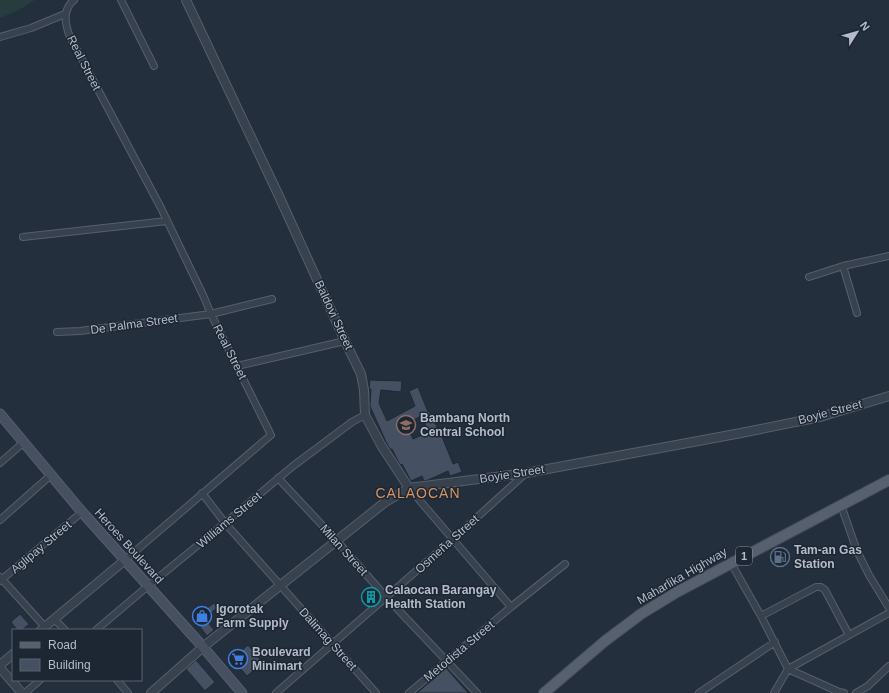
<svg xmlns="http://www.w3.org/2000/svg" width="889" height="693" font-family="Arial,sans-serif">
	<rect width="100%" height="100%" fill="#242f3e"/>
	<path fill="#263c3f" d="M0,0H35L19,10L0,18Z"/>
	<path fill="#455162" stroke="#1f2835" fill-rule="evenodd" d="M370,380L402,381L401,392L381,390L379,403L387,421L415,406L409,391L418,387L428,412L429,411L443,439L453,464L458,462L462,472L450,476L448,471L428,480L424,481L422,476L411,481L402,464L400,465L392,449H390L386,442L370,406L371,389H369ZM421,416L429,432L413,439L406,424Z
		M372,588L380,597L368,607L361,597Z
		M214,603L217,608L203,619L199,614Z
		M20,614L29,624L22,630H17L11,622Z
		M205,619L214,630L207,636L198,624Z
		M248,645L263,663L247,676L232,659Z
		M196,660L215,682L205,691L186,669Z
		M446,668L468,693H417Z"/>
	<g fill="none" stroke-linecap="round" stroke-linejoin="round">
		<defs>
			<path id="minor" d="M74,0C62,10 65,24 70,37L161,208L203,295L211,314L271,435L125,560
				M121,0L154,66
				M0,37L31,28L65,14
				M23,237L167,221
				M843,266L857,313
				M809,277L843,266L889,256
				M57,332L80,331L211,314L272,299
				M237,366L345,341
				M0,463L24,442
				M278,478L337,541L386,597L477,693
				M409,488L511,607
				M202,493L225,523L376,693
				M841,505L857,551L869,575L889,608
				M0,520L51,475
				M731,563L761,616L788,669L839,692L844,693
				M0,577L45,627
				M0,581L82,512
				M761,616L816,587H821L825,590L849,635
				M54,619L65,630
				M96,630L148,586L225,523L293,466L352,422L365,415
				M117,680L128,693
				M25,693L40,680
				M276,693L453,539L526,473
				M409,693L511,607L565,564
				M699,693L775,642
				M774,693L788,669L889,613
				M856,693L868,686L889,666"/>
			<path id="tertiary" d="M186,0L278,194L345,341L361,374L364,390L365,415L381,445L409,488
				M41,630L125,560
				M0,665L13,654
				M0,668L22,693
				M151,693L203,647L384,503L409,488L526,473L741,433L820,417L889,396"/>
			<path id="secondary" d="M0,414L82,512L203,647L242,693"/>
			<path id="primary" d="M544,693L605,641L641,614L677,592L889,480"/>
		</defs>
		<use href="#minor" stroke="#565f6c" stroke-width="8"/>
		<use href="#tertiary" stroke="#565f6c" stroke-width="10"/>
		<use href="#secondary" stroke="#565f6c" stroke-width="11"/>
		<use href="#primary" stroke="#414a57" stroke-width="12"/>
		<use href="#minor" stroke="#38414e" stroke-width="6"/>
		<use href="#tertiary" stroke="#38414e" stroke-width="8"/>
		<use href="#secondary" stroke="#465061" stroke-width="9"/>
		<use href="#primary" stroke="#56606e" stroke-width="10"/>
	</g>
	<defs>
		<symbol id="school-ring" viewBox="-11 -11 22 22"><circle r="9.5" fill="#1d2633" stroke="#8d6e63" stroke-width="1.5"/><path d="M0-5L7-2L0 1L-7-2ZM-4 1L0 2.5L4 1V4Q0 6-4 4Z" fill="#8d6e63"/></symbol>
		<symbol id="fuel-ring" viewBox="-11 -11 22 22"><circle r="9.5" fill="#1d2633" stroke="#5c6f8a" stroke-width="1.5"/><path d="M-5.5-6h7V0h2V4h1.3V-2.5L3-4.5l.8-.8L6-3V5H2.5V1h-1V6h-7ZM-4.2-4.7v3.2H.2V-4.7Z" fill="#5c6f8a"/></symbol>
		<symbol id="building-ring" viewBox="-11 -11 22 22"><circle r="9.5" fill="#1d2633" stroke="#0f9aa8" stroke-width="1.5"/><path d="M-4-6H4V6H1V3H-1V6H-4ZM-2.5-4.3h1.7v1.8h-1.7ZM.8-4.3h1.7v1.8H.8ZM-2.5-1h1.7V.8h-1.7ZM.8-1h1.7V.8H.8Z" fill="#0f9aa8"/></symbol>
		<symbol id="shop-ring" viewBox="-11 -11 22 22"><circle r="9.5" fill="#1d2633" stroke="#3f7fe0" stroke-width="1.5"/><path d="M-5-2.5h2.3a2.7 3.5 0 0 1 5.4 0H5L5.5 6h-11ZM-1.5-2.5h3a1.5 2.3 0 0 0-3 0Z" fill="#3f7fe0"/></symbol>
		<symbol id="supermarket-ring" viewBox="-11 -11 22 22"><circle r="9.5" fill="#1d2633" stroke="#3f7fe0" stroke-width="1.5"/><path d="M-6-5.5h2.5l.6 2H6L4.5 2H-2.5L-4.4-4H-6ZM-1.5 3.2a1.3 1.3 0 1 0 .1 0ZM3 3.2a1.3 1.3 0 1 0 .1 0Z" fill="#3f7fe0"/></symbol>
	</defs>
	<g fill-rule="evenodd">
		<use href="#school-ring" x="395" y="414" width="22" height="22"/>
		<use href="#fuel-ring" x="769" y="546" width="22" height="22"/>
		<use href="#building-ring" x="360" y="586" width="22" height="22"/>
		<use href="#shop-ring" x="191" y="605" width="22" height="22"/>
		<use href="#supermarket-ring" x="227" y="648" width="22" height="22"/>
	</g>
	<g text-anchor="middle" stroke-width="3" stroke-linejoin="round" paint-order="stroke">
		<rect fill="#1d2633" stroke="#878f9c" stroke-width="1" x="736" y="547" width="16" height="18" rx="3"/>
		<g font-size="11" font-weight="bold" fill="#b4bcc9">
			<text x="744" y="560">1</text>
		</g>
		<g font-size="12" fill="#b4bcc9" stroke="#1d2633">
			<text transform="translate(84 63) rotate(63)" y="4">Real Street</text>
			<text transform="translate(334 315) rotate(65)" y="4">Baldovi Street</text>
			<text transform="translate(134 324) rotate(-8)" y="4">De Palma Street</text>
			<text transform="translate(230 352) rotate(63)" y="4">Real Street</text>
			<text transform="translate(830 412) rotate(-15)" y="4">Boyie Street</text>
			<text transform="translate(512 474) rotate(-9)" y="4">Boyie Street</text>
			<text transform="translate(229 520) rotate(-40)" y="4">Williams Street</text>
			<text transform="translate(447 544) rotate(-42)" y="4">Osmeña Street</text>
			<text transform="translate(129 546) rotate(48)" y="4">Heroes Boulevard</text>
			<text transform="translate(41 547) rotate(-40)" y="4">Aglipay Street</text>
			<text transform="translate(344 550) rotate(48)" y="4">Milan Street</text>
			<text transform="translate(682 576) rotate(-30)" y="4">Maharlika Highway</text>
			<text transform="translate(328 639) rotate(48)" y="4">Dalimag Street</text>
			<text transform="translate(459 651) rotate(-40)" y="4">Metodista Street</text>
		</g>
		<g font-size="12" font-weight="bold" fill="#b4bcc9" stroke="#1d2633" text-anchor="start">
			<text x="420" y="422">Bambang North<tspan x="420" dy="14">Central School</tspan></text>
			<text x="794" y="554">Tam-an Gas<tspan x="794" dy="14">Station</tspan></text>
			<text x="385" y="594">Calaocan Barangay<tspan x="385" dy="14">Health Station</tspan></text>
			<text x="216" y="613">Igorotak<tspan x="216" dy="14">Farm Supply</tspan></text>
			<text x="252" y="656">Boulevard<tspan x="252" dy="14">Minimart</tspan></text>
		</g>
		<g font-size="14" letter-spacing="1" fill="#d59563" stroke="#1d2633">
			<text x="418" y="498">CALAOCAN</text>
		</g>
	</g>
	<rect x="12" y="629" width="130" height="52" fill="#1d2633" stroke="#59626f"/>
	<rect x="20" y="642" width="20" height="6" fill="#56606e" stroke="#59626f"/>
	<text x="48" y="649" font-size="12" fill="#b4bcc9">Road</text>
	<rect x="20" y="659" width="20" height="12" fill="#455162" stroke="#59626f"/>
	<text x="48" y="669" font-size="12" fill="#b4bcc9">Building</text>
	<g transform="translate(857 32) rotate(53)" stroke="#1d2633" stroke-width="3" paint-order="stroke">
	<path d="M0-3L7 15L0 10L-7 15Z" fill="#b4bcc9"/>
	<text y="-6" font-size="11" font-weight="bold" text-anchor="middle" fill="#b4bcc9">N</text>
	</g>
</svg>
